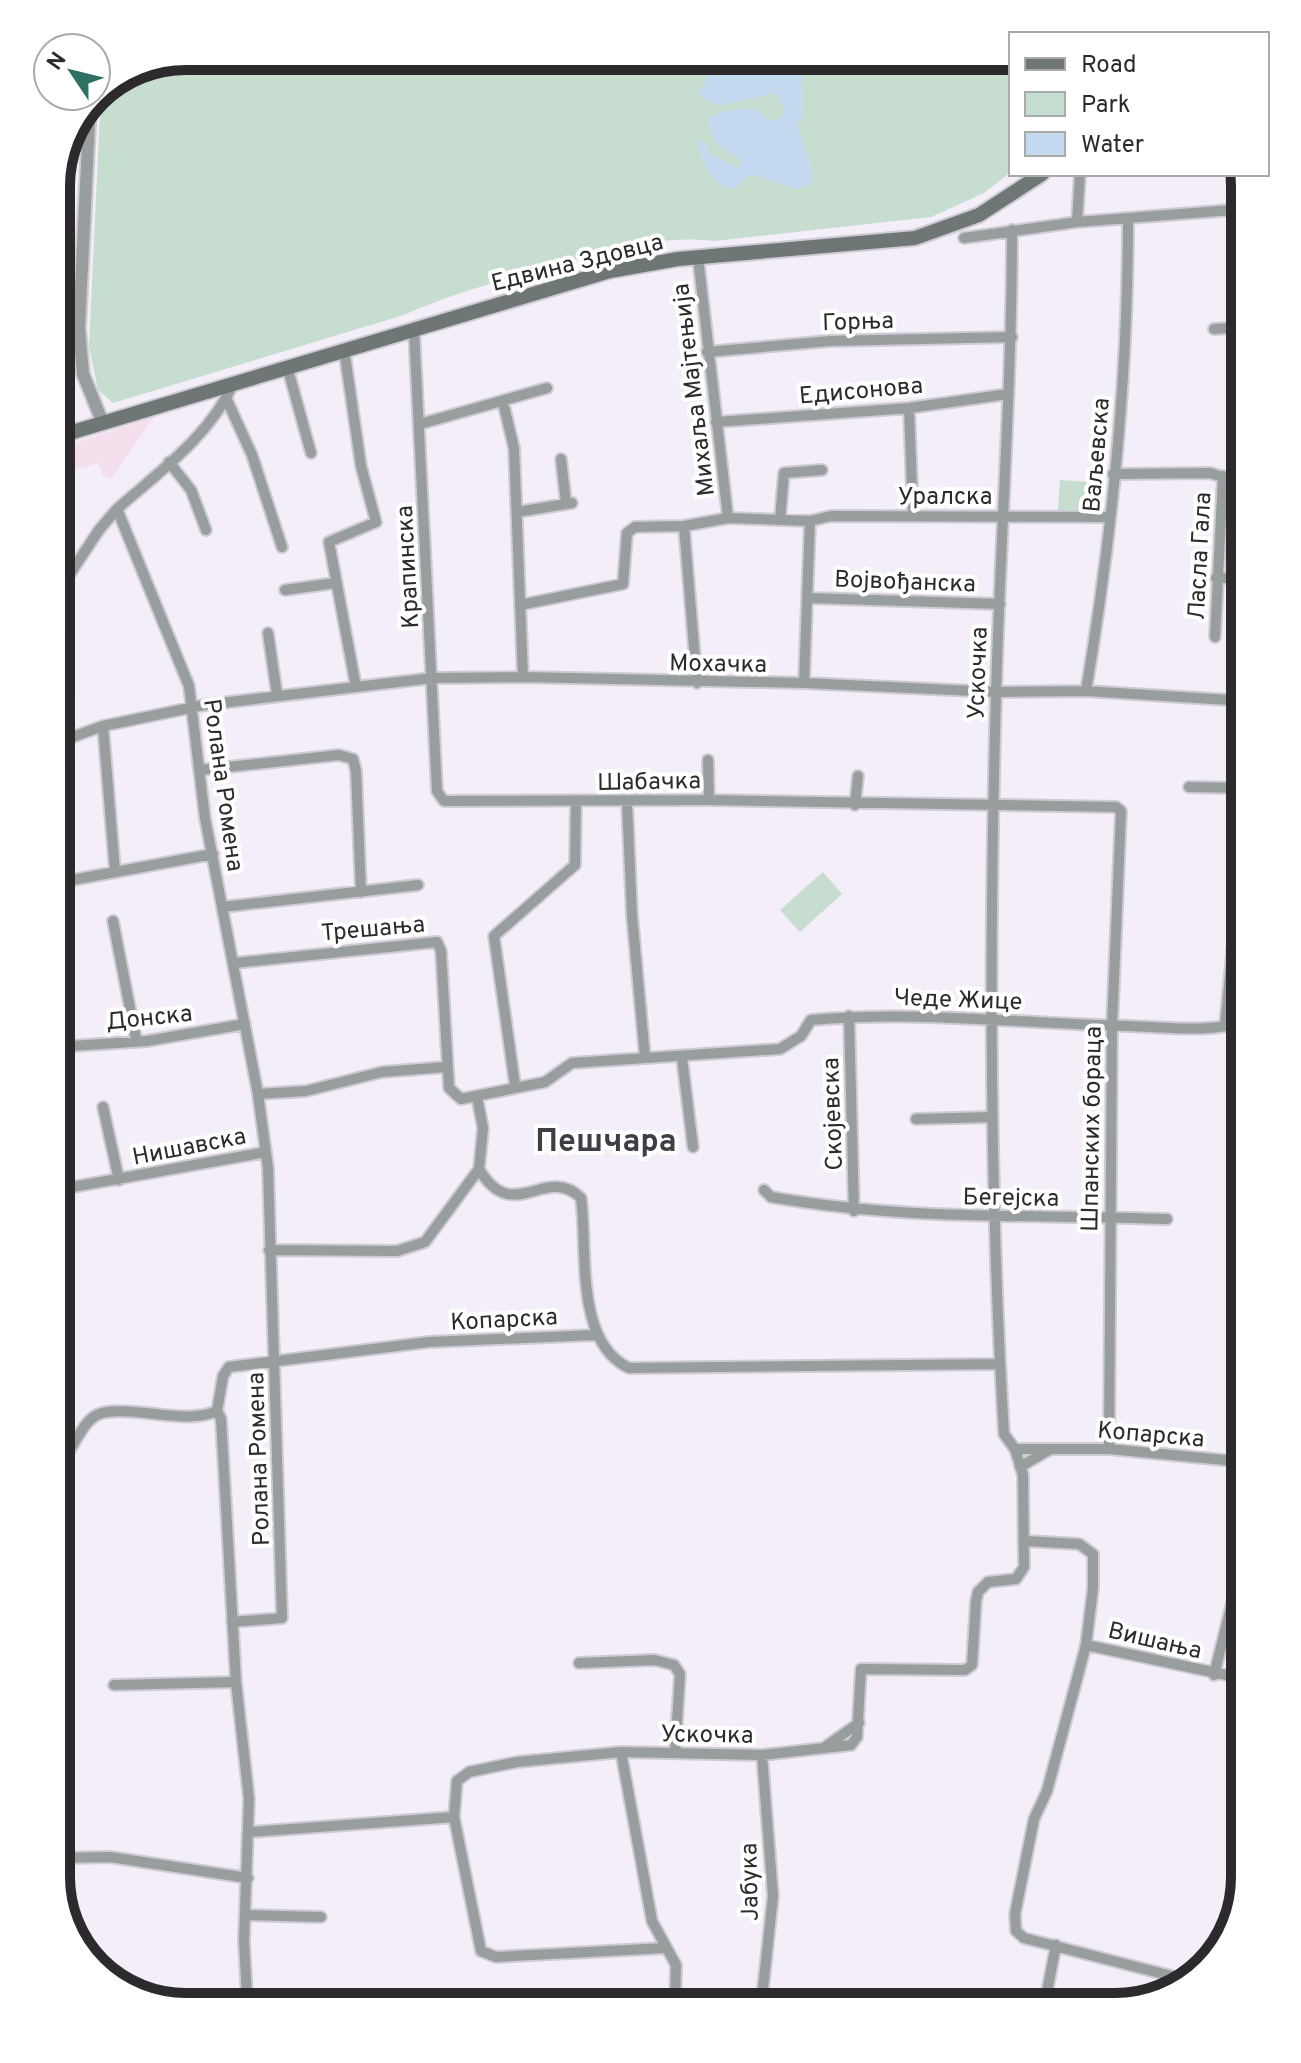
<svg xmlns="http://www.w3.org/2000/svg" width="1301" height="2063" font-family="Overpass,sans-serif">
	<rect width="100%" height="100%" fill="#f3eef7"/>
	<path fill="#f5dfed" d="M154,417L111,479L102,475L98,463L68,472L61,456L56,457V449Z"/>
	<path fill="#c6ddd0" d="M186,56H1011V172L984,193L931,217L714,241C658,234 605,252 551,267C500,281 452,293 404,315L113,403L98,390L89,346L101,91Z
		M1060,480L1102,483L1100,513L1058,510Z
		M823,872L842,894L800,932L780,910Z"/>
	<path fill="#c4daf1" d="M718,56H747L738,69L748,72L760,67L763,56H801L803,114L797,125L812,168V184L796,189L752,174L734,189C709,187 705,163 696,142L704,141L709,153L737,168L743,162L714,141L708,118L722,111L755,108L769,121L780,119L785,110L776,93L718,106L698,95Z"/>
	<g fill="none" stroke-linecap="round" stroke-linejoin="round">
		<path stroke="#c4daf1" stroke-width="3" d="M56,311L58,313"/>
		<defs>
			<path id="minor" d="M1077,222L1080,174
				M964,238L1077,222L1245,209
				M698,257L728,518
				M56,329L79,328
				M1214,329L1245,327
				M414,330L437,791L444,801L709,800L1116,807L1121,811L1112,1026L1109,1449
				M344,349L361,466L376,522L329,542L356,687
				M707,352L830,341L1012,337
				M287,366L311,453
				M227,400L252,455L282,547
				M503,402L514,448L523,677
				M909,408L913,515
				M1244,418H1245
				M716,422L909,408L1008,394
				M420,424L547,388
				M561,459L566,503
				M169,462L191,490L206,530
				M1113,474L1210,473L1245,484
				M517,512L572,503
				M780,520L784,473L822,470
				M684,526L697,683
				M1216,578H1245
				M285,590L335,583
				M56,595L99,530L117,509
				M808,598L1000,604
				M520,605L623,584L627,533L635,527L684,526L728,518L810,521L831,516L1110,517
				M268,633L277,694
				M1215,637L1223,476
				M804,683L810,521
				M1086,691C1112,536 1128,377 1128,220
				M103,726L115,871
				M56,743L103,726L204,705L432,678L523,677L804,683L996,692L1086,691L1245,701
				M708,760L709,800
				M200,770L339,755L353,759L356,771L361,892
				M1189,787L1240,788
				M627,802L632,915L645,1057
				M855,805L858,776
				M56,883L213,854
				M222,907L418,885
				M113,921L136,1039
				M234,963L437,942L441,951L449,1088L461,1099L545,1082L572,1063L780,1049L801,1036L811,1020C917,1010 1023,1024 1129,1026C1166,1027 1209,1033 1245,1022
				M849,1016L854,1211
				M1225,1026L1239,882L1235,864L1245,742
				M56,1047L147,1041L245,1024
				M682,1058L693,1147
				M515,1085L494,936L575,865L576,801
				M258,1094L306,1091L382,1072L446,1067
				M103,1107L119,1180
				M916,1119L992,1117
				M479,1169C513,1227 546,1163 581,1198C588,1249 574,1342 629,1368L999,1364
				M56,1190L266,1152
				M764,1190L771,1197C907,1221 1030,1214 1167,1219
				M269,1250L397,1251L425,1242L479,1169L483,1128L477,1097
				M217,1411L221,1419L236,1682L249,1799L244,1940L247,1998
				M1015,1449H1109L1245,1462
				M56,1462C78,1452 79,1415 107,1412C141,1407 185,1425 217,1411L223,1376L229,1367L429,1342L595,1335
				M1020,1467L1049,1450
				M1025,1541L1079,1544L1093,1554V1588L1086,1645L1047,1791L1034,1819L1015,1914L1016,1931L1024,1938L1187,1980
				M232,1622L282,1618L268,1168L258,1094L205,818L189,686L117,509C159,472 211,435 234,382
				M1086,1645L1245,1679
				M579,1663L655,1660L674,1665L680,1674L675,1753
				M1214,1675L1233,1599
				M114,1685L236,1682
				M825,1747L859,1723
				M621,1752L652,1921L676,1965L675,2007
				M250,1832L454,1817
				M56,1858L110,1857L248,1878
				M246,1915L321,1917
				M665,1948L496,1957L481,1951L454,1817L457,1781L469,1772L517,1762L621,1752L762,1755L851,1745L857,1737L861,1669L965,1670L972,1665L976,1601L978,1592L988,1582L1016,1579L1024,1567L1023,1475L1015,1449L1004,1434C989,1188 989,942 996,696C1000,540 1012,385 1012,230
				M761,2007L773,1896L762,1755
				M1044,2007L1056,1945"/>
			<path id="tertiary" d="M90,104L79,328L83,374L102,421"/>
			<path id="secondary" d="M56,437L610,271L678,259L915,238L979,215L1042,174"/>
		</defs>
		<use href="#minor" stroke="#cfcbd3" stroke-width="14"/>
		<use href="#tertiary" stroke="#cfcbd3" stroke-width="16"/>
		<use href="#secondary" stroke="#cfcbd3" stroke-width="18"/>
		<use href="#minor" stroke="#989d9e" stroke-width="10"/>
		<use href="#tertiary" stroke="#989d9e" stroke-width="12"/>
		<use href="#secondary" stroke="#6e7676" stroke-width="14"/>
	</g>
	<g text-anchor="middle" stroke-width="8" stroke-linejoin="round" paint-order="stroke">
		<g font-size="24" fill="#2c2a2d" stroke="#fff">
			<text transform="translate(577 262) rotate(-14)" y="8">Едвина Здовца</text>
			<text transform="translate(858 321) rotate(-2)" y="8">Горња</text>
			<text transform="translate(693 390) rotate(-97)" y="8">Михаља Мајтењија</text>
			<text transform="translate(861 390) rotate(-5)" y="8">Едисонова</text>
			<text transform="translate(1096 455) rotate(-85)" y="8">Ваљевска</text>
			<text x="945" y="504">Уралска</text>
			<text transform="translate(1199 556) rotate(-87)" y="8">Ласла Гала</text>
			<text transform="translate(407 567) rotate(-93)" y="8">Крапинска</text>
			<text transform="translate(905 581) rotate(2)" y="8">Војвођанска</text>
			<text transform="translate(718 663) rotate(1)" y="8">Мохачка</text>
			<text transform="translate(977 673) rotate(-88)" y="8">Ускочка</text>
			<text transform="translate(649 781) rotate(-1)" y="8">Шабачка</text>
			<text transform="translate(224 785) rotate(82)" y="8">Ролана Ромена</text>
			<text transform="translate(373 928) rotate(-5)" y="8">Трешања</text>
			<text transform="translate(958 999) rotate(2)" y="8">Чеде Жице</text>
			<text transform="translate(149 1017) rotate(-6)" y="8">Донска</text>
			<text transform="translate(832 1114) rotate(-92)" y="8">Скојевска</text>
			<text transform="translate(1091 1129) rotate(-89)" y="8">Шпанских бораца</text>
			<text transform="translate(189 1146) rotate(-11)" y="8">Нишавска</text>
			<text transform="translate(1011 1197) rotate(1)" y="8">Бегејска</text>
			<text transform="translate(504 1319) rotate(-3)" y="8">Копарска</text>
			<text transform="translate(1151 1434) rotate(5)" y="8">Копарска</text>
			<text transform="translate(258 1459) rotate(-92)" y="8">Ролана Ромена</text>
			<text transform="translate(1155 1640) rotate(13)" y="8">Вишања</text>
			<text transform="translate(707 1734) rotate(1)" y="8">Ускочка</text>
			<text transform="translate(749 1882) rotate(-91)" y="8">Јабука</text>
		</g>
		<g font-size="32" font-weight="bold" fill="#403d44" stroke="#fff">
			<text x="606" y="1151">Пешчара</text>
		</g>
	</g>
	<path d="M0 0H1301V2063H0ZM186 70H1115A116 116 0 0 1 1231 186V1877A116 116 0 0 1 1115 1993H186A116 116 0 0 1 70 1877V186A116 116 0 0 1 186 70Z" fill="#fff" fill-rule="evenodd"/>
	<path fill="none" stroke="#2c2a2d" stroke-width="10" d="M186 70H1115A116 116 0 0 1 1231 186V1877A116 116 0 0 1 1115 1993H186A116 116 0 0 1 70 1877V186A116 116 0 0 1 186 70Z"/>
	<rect x="1009" y="32" width="260" height="144" fill="#ffffff" stroke="#abaaab" stroke-width="2"/>
	<rect x="1025" y="58" width="40" height="12" fill="#6e7676" stroke="#abaaab" stroke-width="2"/>
	<text x="1081" y="72" font-size="24" fill="#2c2a2d">Road</text>
	<rect x="1025" y="92" width="40" height="24" fill="#c6ddd0" stroke="#abaaab" stroke-width="2"/>
	<text x="1081" y="112" font-size="24" fill="#2c2a2d">Park</text>
	<rect x="1025" y="132" width="40" height="24" fill="#c4daf1" stroke="#abaaab" stroke-width="2"/>
	<text x="1081" y="152" font-size="24" fill="#2c2a2d">Water</text>
	<g transform="translate(72 72) rotate(305)"><circle r="38" fill="#ffffff" stroke="#abaaab" stroke-width="2"/>
	<path d="M0-6L14 30L0 20L-14 30Z" fill="#2e7163"/>
	<text y="-12" font-size="22" font-weight="bold" text-anchor="middle" fill="#2c2a2d">N</text>
	</g>
</svg>
